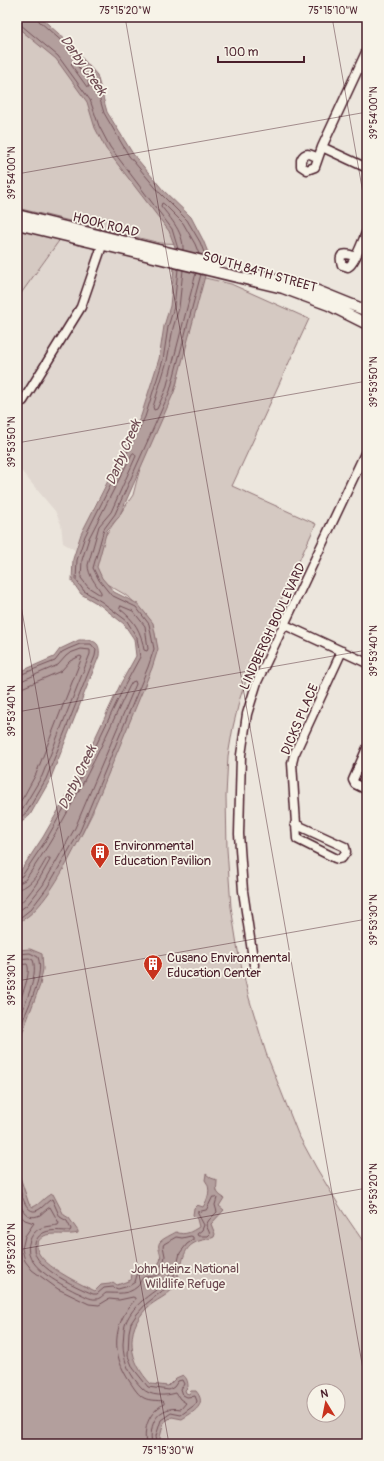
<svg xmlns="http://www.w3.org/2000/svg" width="384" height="1461" font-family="Pangolin,sans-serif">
	<rect width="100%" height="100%" fill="#ece6dd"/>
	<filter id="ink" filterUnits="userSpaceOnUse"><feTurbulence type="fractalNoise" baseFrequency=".025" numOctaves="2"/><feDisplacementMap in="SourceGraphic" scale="8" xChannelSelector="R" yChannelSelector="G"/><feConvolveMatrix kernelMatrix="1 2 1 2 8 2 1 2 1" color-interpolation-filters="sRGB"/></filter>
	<g filter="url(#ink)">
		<path fill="#e0d7d0" d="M63,235L163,259L156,263L174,268L170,306L164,326L159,359L141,416L94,506L81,534L75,550L63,543L61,524L55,511L17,466V299Z"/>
		<path fill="#d5c9c2" stroke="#907476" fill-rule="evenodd" d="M17,17L42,31L190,244L160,243L17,208Z
			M17,228L61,238L17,299Z
			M201,277L231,284L309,319L232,486L316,524L253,661L240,698L233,727L228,756L226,796L227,849L231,907L238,951L249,998L266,1053L298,1134L317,1169L343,1212L367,1247V1444H17V914L82,834L93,812L94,803L156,649C159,627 141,606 124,594C118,590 111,587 105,583C101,579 98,575 95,571L103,539L133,495L145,449L150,435L176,387L186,337ZM314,1391H338V1415H314Z"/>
		<path fill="#b39f9d" stroke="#896c6f" d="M17,17H40L68,42L97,75L107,112L133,154L163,190L191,217L203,240L209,255L205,276L174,392L119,517L107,530L97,567L102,578L114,592L138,604L153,623L158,649L152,668C140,697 128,726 116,755C101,791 54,912 17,922V876L43,837L73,785L121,683L136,656L134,639L124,624L100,605L81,594L72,581L73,559L81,534L141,416L159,359L164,326L170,306L174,268L175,247L169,231L106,149L95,128L87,102L56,59L17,27Z
			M79,640C92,640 101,640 99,656L50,780L30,815L23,821L18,823L17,821V673L54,657L60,649Z
			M30,949L42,954L43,969L40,985L23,1031L17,1055V950Z
			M17,1168L29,1204L33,1207C41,1204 45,1195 53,1194L64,1215L69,1218L78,1231V1233C68,1236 50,1232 44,1236C15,1255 83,1285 95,1291L101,1285L110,1284L113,1282L117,1285L131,1280C132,1278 131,1276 132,1274C133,1272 143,1267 145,1267C150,1267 153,1269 157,1265C166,1257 155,1249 160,1242C162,1239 173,1234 176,1232C185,1236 191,1232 199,1227L197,1219L193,1215L194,1208L197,1205L203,1207C208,1199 212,1189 205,1180L206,1174L211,1178L217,1180C217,1189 214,1192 224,1198L219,1206L224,1210L211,1224L215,1234L214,1237C209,1240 204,1239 199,1241C184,1246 184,1257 180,1270C180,1272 178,1273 178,1275C176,1279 177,1284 174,1287C168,1296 155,1300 147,1308C124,1331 129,1362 151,1384L168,1386L176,1378L183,1375C187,1378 188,1382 188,1387L185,1390L186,1393L189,1394L191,1391H196C208,1405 193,1412 182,1419L172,1417L164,1422L160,1437L161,1444H17Z"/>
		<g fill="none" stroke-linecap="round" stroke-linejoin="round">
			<path stroke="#745259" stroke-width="1" d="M37,17L39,21L66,45L93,76L104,113L129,156L160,193L187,220L200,242L205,255
				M17,24L21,25L58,56L90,100L99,126L110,147L172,229L178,249
				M72,63H75L88,79L89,87H87L72,66Z
				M183,250C184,233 171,219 161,206L162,203L164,204L183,223L195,244L199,254
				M183,270L179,308L173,328L167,361L153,407L154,410L157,409L166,389L196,273
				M134,453L136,456L111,512L99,526L88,565C88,575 96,584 101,592V594H99L88,587L81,578L82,560L89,538L132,454Z
				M121,606L133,611L145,626L148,649L147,651L144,650C141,631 135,621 120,609Z
				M17,676L55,661L62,652L68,649L80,644H91L96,650L95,656L46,779L27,812L21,817L17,819
				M17,682L21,681L58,665L66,656L70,653L81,649L90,650V654L42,776L23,808L17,813
				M17,688L24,687L61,671L70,661L80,656L82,657L36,774L24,796L17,806
				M17,878L22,876L46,840L76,787L125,685L140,657L137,638L127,621L102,602L84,591L76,580L77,560L85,536L145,417L163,360L168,327L174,307L178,269
				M17,883L21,882L25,880C68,820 98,753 129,687L132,682L135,681L136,684L75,828L43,885L27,905L17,912
				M17,889C32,888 40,869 47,858H50V860C41,876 32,894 17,906
				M17,918L21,917L31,909L47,888L80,831L148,667L154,649L149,624L136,607L111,595L99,580L93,568L104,529L115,514L170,391L201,274
				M17,954L30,953L38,957C46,979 22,1015 17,1038
				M17,959L29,958L33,960C39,976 24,1006 17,1021
				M17,965L27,964C32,973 21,997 17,1007
				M17,1180C20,1188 25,1217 38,1210C42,1208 46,1203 50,1200L52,1199L60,1217L67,1221L71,1229L70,1231C56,1231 41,1227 35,1243C26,1265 77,1287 93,1294H97L104,1288L113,1287L118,1289L129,1286L135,1282L137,1275L145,1271L153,1272L159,1269L164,1261L165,1256L163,1246L164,1244L176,1237L182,1238L191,1236L193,1237V1240L187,1244L180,1253L176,1269L171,1284L146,1304L137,1314L131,1323L129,1332L128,1356L133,1368L148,1387L169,1390L174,1387L178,1381L182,1380L184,1384L181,1389L183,1395L187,1397L195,1396L197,1401L196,1404L181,1415L171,1413L161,1420L156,1436L157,1444
				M17,1195C20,1206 25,1222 40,1215C43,1213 46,1209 50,1207L59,1223L58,1225C45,1227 36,1226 30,1240C20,1265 59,1283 76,1292C82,1294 90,1300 96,1299C100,1299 103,1295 106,1293C117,1293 128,1295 137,1287C141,1284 139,1280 144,1277C147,1276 150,1277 154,1276C161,1275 164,1271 168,1265L171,1266C171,1270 169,1279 166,1283C163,1286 159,1288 156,1290C145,1298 133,1307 127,1320C123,1328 124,1336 123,1344C123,1361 130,1376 142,1388C150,1397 166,1396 176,1393L180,1399L186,1403L181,1409C158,1405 148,1424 152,1444
				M213,1197H215L217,1198L215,1205L217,1212L209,1220L206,1225L210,1234L208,1236H198L197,1234L202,1230L204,1225L197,1212L206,1210Z
				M17,1213L25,1220L34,1223L25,1236L22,1249L25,1261L32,1270L58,1289L89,1304L99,1305L109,1299L119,1300L133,1297L135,1298V1300C112,1324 111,1355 130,1382C134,1388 138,1395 144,1398C150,1401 157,1400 163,1401L164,1402V1404C149,1412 143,1428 146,1444"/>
			<defs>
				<path id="minor" d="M322,147L367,168
					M318,158C311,154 305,151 301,160V166L307,170L315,167L322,147L367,50
					M355,257C347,253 337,252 342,265L348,267C355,264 363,239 367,231
					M23,401L81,307L104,240
					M285,625L367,663
					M367,748L353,780L355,784L367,790
					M358,767L367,771
					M295,824L345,847L346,852L342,858L338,859L335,858L297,839L292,763L294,755L342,651
					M254,965L243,891L239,834L241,755L247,714L257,682L367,449"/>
				<path id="major" d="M17,215L215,264
					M17,224L283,288L329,305L367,324
					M258,275L315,290L367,311"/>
			</defs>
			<use href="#minor" stroke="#4a1f2b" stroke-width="11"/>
			<use href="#major" stroke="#4a1f2b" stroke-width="13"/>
			<use href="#minor" stroke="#f7f3e8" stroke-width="8"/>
			<use href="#major" stroke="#f7f3e8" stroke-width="10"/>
		</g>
	</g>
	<path fill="none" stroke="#4a1f2b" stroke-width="1" stroke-opacity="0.45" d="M125,17L367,1392M332,17L367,216M17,174L367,112M17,443L367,381M17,583L169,1444M17,712L367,650M17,981L367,919M17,1250L367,1188"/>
	<defs>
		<symbol id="building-pin" viewBox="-11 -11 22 30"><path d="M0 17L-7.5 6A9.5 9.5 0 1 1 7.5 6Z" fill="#c8321e" stroke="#f7f3e8"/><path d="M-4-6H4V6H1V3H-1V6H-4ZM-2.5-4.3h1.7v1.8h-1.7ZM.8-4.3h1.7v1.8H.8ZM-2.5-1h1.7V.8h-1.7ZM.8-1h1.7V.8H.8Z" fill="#fff"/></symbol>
	</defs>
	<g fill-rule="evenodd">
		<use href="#building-pin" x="89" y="841" width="22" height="30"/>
		<use href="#building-pin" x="142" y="953" width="22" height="30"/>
	</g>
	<g text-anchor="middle" stroke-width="3.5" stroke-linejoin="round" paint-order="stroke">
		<g font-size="13" fill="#4a1f2b" stroke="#f7f3e8">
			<text transform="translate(106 224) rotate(14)" y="5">HOOK ROAD</text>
			<text transform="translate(260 271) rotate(16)" y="5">SOUTH 84TH STREET</text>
			<text transform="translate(272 626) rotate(-65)" y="5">LINDBERGH BOULEVARD</text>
			<text transform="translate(299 719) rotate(-67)" y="5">DICKS PLACE</text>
		</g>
		<g font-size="13" fill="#4a1f2b" stroke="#f7f3e8" text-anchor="start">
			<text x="114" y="850">Environmental<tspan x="114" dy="15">Education Pavilion</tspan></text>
			<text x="167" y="962">Cusano Environmental<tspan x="167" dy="15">Education Center</tspan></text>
		</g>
		<g font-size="13" fill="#6d4a51" stroke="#f7f3e8">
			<text x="185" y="1273">John Heinz National<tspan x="185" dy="15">Wildlife Refuge</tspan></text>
		</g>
		<g font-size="14" font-style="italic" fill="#6f4c53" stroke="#f7f3e8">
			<text transform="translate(84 65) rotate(55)" y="5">Darby Creek</text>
			<text transform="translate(123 452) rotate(-67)" y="5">Darby Creek</text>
			<text transform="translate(77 777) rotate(-64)" y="5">Darby Creek</text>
		</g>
	</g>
	<rect width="384" height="1461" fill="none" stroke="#f7f3e8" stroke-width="44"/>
	<g transform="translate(326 1403) rotate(350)"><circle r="19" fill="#f7f3e8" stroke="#b29e9c"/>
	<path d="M0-3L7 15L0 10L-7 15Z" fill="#c8321e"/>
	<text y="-6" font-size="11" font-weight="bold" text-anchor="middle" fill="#4a1f2b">N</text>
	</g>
	<path d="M218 56v6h86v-6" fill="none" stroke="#4a1f2b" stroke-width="2"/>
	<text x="224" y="56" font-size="12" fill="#4a1f2b" stroke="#f7f3e8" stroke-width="3" paint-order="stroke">100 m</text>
	<rect x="22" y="22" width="340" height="1417" fill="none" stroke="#4a1f2b" stroke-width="1.5"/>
	<g font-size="10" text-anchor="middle" fill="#4a1f2b">
		<text x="125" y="14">75°15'20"W</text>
		<text x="333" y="14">75°15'10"W</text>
		<text transform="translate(373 113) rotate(-90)" y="4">39°54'00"N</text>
		<text transform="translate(11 173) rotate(-90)" y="4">39°54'00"N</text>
		<text transform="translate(373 382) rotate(-90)" y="4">39°53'50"N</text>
		<text transform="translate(11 442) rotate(-90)" y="4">39°53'50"N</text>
		<text transform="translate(373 651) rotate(-90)" y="4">39°53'40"N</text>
		<text transform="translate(11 711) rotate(-90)" y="4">39°53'40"N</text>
		<text transform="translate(373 920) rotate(-90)" y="4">39°53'30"N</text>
		<text transform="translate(11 980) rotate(-90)" y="4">39°53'30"N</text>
		<text transform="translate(373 1189) rotate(-90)" y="4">39°53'20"N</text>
		<text transform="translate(11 1249) rotate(-90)" y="4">39°53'20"N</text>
		<text x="168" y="1454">75°15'30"W</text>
	</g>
</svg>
